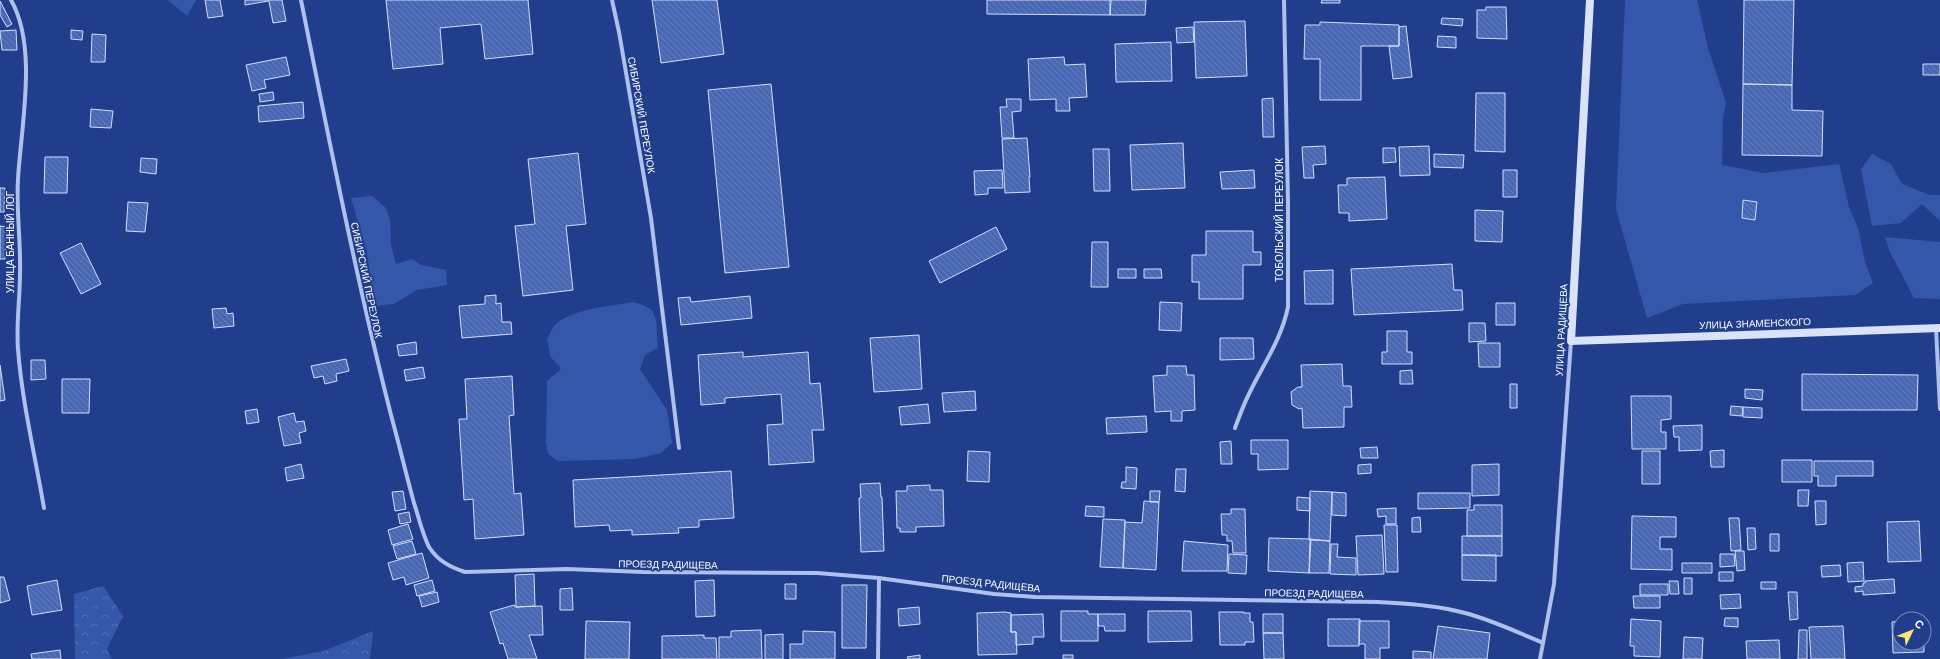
<svg xmlns="http://www.w3.org/2000/svg" width="1940" height="659" font-family="'DM Sans',sans-serif">
	<defs>
		<pattern id="forest-crowns" width="20" height="18" patternUnits="userSpaceOnUse"><rect width="20" height="18" fill="#3457aa"/><path d="M2 6a3 3 0 1 1 6 0M12 15a3 3 0 1 1 6 0" fill="none" stroke="#5270b7"/></pattern>
		<pattern id="building-back-hatch" width="6" height="6" patternUnits="userSpaceOnUse"><rect width="6" height="6" fill="#4968b4"/><path d="M-1 5l2 2M0 0l6 6M5-1l2 2" fill="none" stroke="#647fbf"/></pattern>
	</defs>
	<rect width="100%" height="100%" fill="#213e8c"/>
	<path fill="#3457aa" fill-rule="evenodd" d="M168,0H196L187,16Z
		M1625,0H1697L1708,48L1726,103L1723,119L1722,165L1764,173L1839,164L1849,207L1858,228L1865,262L1873,283L1855,295L1683,304L1647,318L1616,209ZM1743,201L1757,202L1755,220L1742,218Z
		M1872,154L1891,164L1902,184L1930,195H1940V221L1922,204L1901,223L1872,226L1861,169Z
		M372,196L386,208L390,220L391,245L396,264L412,259L421,265L446,270L447,285L417,290L394,304L374,306L367,252L351,198Z
		M1885,237L1940,242V299L1914,298L1890,252Z
		M633,302L643,305L652,310L656,320L658,348L645,355L640,369L667,410L672,443L661,453L636,459L558,461L548,454L546,442L547,381L561,369L550,356L547,339C549,335 552,329 555,325C570,309 612,306 633,302Z"/>
	<path fill="url(#forest-crowns)" d="M103,586L123,616L107,649L112,659H75L74,594Z
		M373,631L370,659H282L324,651Z"/>
	<path fill="url(#building-back-hatch)" stroke="#d3def9" d="M205,0H220L223,16L208,18Z
		M245,0H282L286,21L273,23L269,1L245,5Z
		M386,0H528L533,54L485,59L481,24L440,28L443,64L393,69Z
		M652,0H717L724,54L661,63Z
		M987,0H1110V15L987,14Z
		M1111,0H1146L1145,15H1110Z
		M1322,0H1340V3H1321Z
		M1744,0H1794L1792,85L1743,84Z
		M0,1L12,24L7,27L0,15Z
		M1486,7H1506L1507,39L1477,38V10H1486Z
		M1442,18L1463,19L1462,26L1441,24Z
		M1245,21L1247,76L1196,78L1194,22Z
		M1320,22L1399,25V46H1361V100H1320V59H1304L1305,25H1320Z
		M1406,26L1412,77L1393,79L1389,46H1399V27Z
		M1193,27L1194,42L1177,43L1176,28Z
		M16,30L17,50H2L0,31Z
		M71,30L83,31L82,40L71,39Z
		M92,34L106,35L105,62H91Z
		M1438,36L1456,37V48L1437,47Z
		M1171,42L1172,81L1116,82L1115,44Z
		M286,57L290,75L264,80L266,88L252,91L246,65Z
		M1064,57L1065,65L1085,64L1087,97L1069,98L1070,111H1056V99L1030,100L1028,59Z
		M1923,64H1940V75H1923Z
		M771,84L789,267L725,273L708,90Z
		M1743,84L1792,85V110L1823,111L1822,156L1742,155Z
		M273,92L274,100L260,102L259,94Z
		M1476,93H1505V152L1475,151Z
		M1273,98L1274,137H1263L1262,99Z
		M1006,99H1021V111L1012,112L1014,138H1002L1000,107H1007Z
		M303,102L304,118L259,122L258,106Z
		M91,109L113,111L111,128L90,127Z
		M1027,138L1030,177H1029L1030,192L1005,193L1002,139Z
		M1183,143L1185,188L1132,190L1130,145Z
		M1325,146L1326,164L1313,165L1314,178H1304L1302,147Z
		M1429,146L1430,175L1400,176L1399,147Z
		M1383,148H1395L1396,162L1383,163Z
		M1093,149H1109L1110,191H1094Z
		M578,153L586,224L566,226L573,290L523,296L515,226L535,224L528,159Z
		M1434,154L1464,155L1463,168L1434,167Z
		M45,157H68L67,193H44Z
		M141,158L157,159L156,174L140,172Z
		M1002,170L1003,188H988V194L975,195L974,171Z
		M1254,170L1255,188L1222,189L1220,172Z
		M1503,170H1517V197H1503Z
		M1385,177L1387,219L1349,221V213H1339L1338,185H1347V178Z
		M0,188H5L4,212H0Z
		M1743,200L1757,202L1755,220L1742,218Z
		M128,202L148,203L145,232L126,231Z
		M1475,210L1503,211L1502,242L1475,241Z
		M0,226L7,227L5,259H0Z
		M996,227L1007,249L940,283L929,261Z
		M1206,231H1253V252H1261V265H1243V299H1199V282H1192V255H1206Z
		M1092,242H1108V287H1091Z
		M81,243L101,284L81,294L60,253Z
		M1452,264L1454,290H1462L1463,310L1354,315L1351,269Z
		M1118,269H1136V278H1118Z
		M1144,269H1161L1162,278H1144Z
		M1333,270V304H1305L1304,271Z
		M496,295V304L501,303L502,322H511L512,334L462,338L459,306L485,304V296Z
		M750,296L752,318L681,325L678,298L690,297L691,302Z
		M1160,302L1182,303L1181,331L1159,330Z
		M1496,303H1515V325H1496Z
		M226,308L227,314L233,313L234,326L214,328L212,309Z
		M1469,323H1485L1486,341L1469,342Z
		M1387,331H1407V352H1412V364H1382V352H1387Z
		M919,335L922,389L874,392L870,338Z
		M1220,338H1253L1254,359L1220,360Z
		M416,342L417,354L399,356L397,345Z
		M1478,343H1500V367H1479Z
		M743,352V357L808,352L810,384L820,383L824,430H812L814,462L769,465L767,425L783,424L781,394L725,398V403L701,405L698,355Z
		M346,359L349,371L336,374L337,381L325,384L323,376L314,378L311,366Z
		M31,360H45L46,379L31,380Z
		M1342,364L1343,386H1351L1352,407H1344V427L1303,428L1302,408L1299,409L1292,405L1291,392L1298,387H1302L1301,365Z
		M0,365L5,400L0,401Z
		M1167,366H1186L1187,375H1194L1195,410L1182,411V421H1171V411L1155,412L1153,376L1167,375Z
		M423,367L425,378L406,381L404,370Z
		M1412,370L1413,384H1400V371Z
		M1802,374L1918,375L1917,410H1802Z
		M512,376L514,415L509,416L514,494L521,493L524,535L475,539L473,499L464,500L459,419H467L465,379Z
		M62,379H90L89,413H62Z
		M1510,384H1517V408H1510Z
		M1745,389L1763,390L1762,400L1745,398Z
		M975,391L976,410L944,412L942,393Z
		M1631,396H1671V419L1661,420V432H1666V449H1632Z
		M928,404L930,423L901,425L899,407Z
		M1731,406L1743,407L1742,416L1730,415Z
		M1743,407L1762,408V418L1743,417Z
		M257,409L259,422L247,424L245,411Z
		M294,413L296,422L304,421L306,431L299,433L301,443L284,446L278,417Z
		M1146,416L1147,432L1107,434L1106,418Z
		M1702,425V450L1679,451V437H1674L1673,426Z
		M1251,440H1288V469L1258,470V454H1251Z
		M1231,441L1232,464H1221L1220,442Z
		M1377,447L1378,458H1361L1360,448Z
		M1724,450V467H1711L1710,451Z
		M968,451L990,452L989,482L967,481Z
		M1642,451H1660V484H1642Z
		M1782,460H1812V482H1782Z
		M1814,461H1873V476H1836V486H1818V476H1814Z
		M301,464L304,478L287,481L285,468Z
		M1371,464V473L1358,474V465Z
		M1499,464V495L1472,496V465Z
		M1126,467L1137,468L1136,489L1121,488L1122,482H1126Z
		M1176,469H1186L1185,492L1175,491Z
		M731,471L734,518L699,520V527L678,528L679,533L632,535V530L610,531L609,525L575,527L573,480Z
		M880,483L881,497H882L884,551L861,552L859,498H861L860,484Z
		M930,485V490H943L944,526L916,527V532H900V528H897L896,491H907V486Z
		M1798,490H1809L1808,506H1798Z
		M403,491L406,509L395,511L392,492Z
		M1150,491H1160L1159,502H1150Z
		M1310,491L1332,492L1330,541L1309,539Z
		M1332,492L1346,493V516L1332,515Z
		M1418,493H1470V508L1418,509Z
		M1297,497L1310,498V511L1297,510Z
		M1144,501L1159,502L1156,570L1123,568L1125,522L1142,523Z
		M1815,501H1826V524L1816,525Z
		M1474,505H1502V536H1467V510H1474Z
		M1086,506L1104,507V517L1085,516Z
		M1396,508V524H1386V516L1378,517L1377,509Z
		M1231,509H1245L1246,553H1233L1232,541H1227V535H1222L1221,514H1231Z
		M409,512L411,522L400,524L398,514Z
		M1632,516L1676,517V537H1660V549H1672V570L1631,569Z
		M1420,517L1421,532H1412V518Z
		M1729,518H1739L1741,550L1731,551Z
		M1103,519L1125,520L1123,568L1100,567Z
		M1919,521L1921,561L1888,562L1887,522Z
		M408,524L413,539L392,545L388,530Z
		M1384,525H1397L1398,572H1386Z
		M1747,528H1755L1756,549L1748,550Z
		M1770,534H1779V551H1770Z
		M1382,535L1384,574L1358,575L1356,536Z
		M1462,536H1502V556L1462,555Z
		M1269,538L1311,539L1309,573L1268,571Z
		M1310,540L1330,541L1329,573H1309Z
		M412,541L416,554L397,559L393,546Z
		M1184,541L1228,545L1227,571H1182Z
		M1331,544H1338L1337,557L1356,558V575L1330,574Z
		M1735,551H1744L1745,570L1737,571Z
		M422,553L429,578L406,585L404,577L393,580L388,563Z
		M1229,554L1247,555L1246,574L1228,573Z
		M1720,554H1734L1735,566L1720,567Z
		M1462,555H1496V581L1462,580Z
		M1863,562L1864,581L1848,582L1847,563Z
		M1682,563H1712V573H1682Z
		M1840,565L1841,576L1822,577L1821,566Z
		M1719,572H1733V581H1719Z
		M534,574L535,606L516,607L515,575Z
		M0,577H4L10,600L0,603Z
		M1684,578H1692V594H1684Z
		M1894,579L1895,593L1863,595V591L1855,592V587L1863,586V583H1865V581Z
		M57,580L62,610L32,615L27,586Z
		M432,580L435,591L417,596L414,585Z
		M714,580L715,616L696,617L695,581Z
		M1669,581H1678L1679,594H1670Z
		M1761,582H1776V589H1761Z
		M785,584H796V599H785Z
		M1640,584H1668V595H1640Z
		M842,585H867L866,648H842Z
		M572,588L573,610H560V589Z
		M437,592L439,602L422,607L419,596Z
		M1788,592H1797L1798,619L1790,620Z
		M1740,594L1741,608L1721,609L1720,595Z
		M1633,596H1660V608H1634Z
		M514,605L515,607L542,606L543,635H529L537,659H508L503,643L500,644L490,612Z
		M919,607L920,624L899,626L898,609Z
		M1061,611H1088V614H1098V641H1061Z
		M1148,611H1191L1192,641L1148,642Z
		M1005,612L1011,613V632H1016L1017,654L978,655L977,613Z
		M1219,612H1244V613H1250V622H1253L1254,642H1245V645H1220Z
		M1043,614L1044,637H1033V644L1016,645V632H1011V615Z
		M1098,614H1125V631H1105L1104,626H1098Z
		M1263,614H1283V633H1263Z
		M1725,618H1738V627L1724,626Z
		M1328,619H1360L1359,646H1328Z
		M1631,619L1661,621L1660,657L1634,656V646H1630Z
		M586,621L630,622L629,659H585Z
		M1359,621H1389V648H1380V659H1365V644H1359Z
		M1900,621V643L1924,642V652L1893,653L1892,622Z
		M1438,626L1490,633L1487,659H1433Z
		M1843,626L1845,659H1811L1809,627Z
		M761,630L762,659H719V637H731V631Z
		M1799,630H1807V659H1798Z
		M803,631L835,632V659H790V644H803Z
		M1263,633H1283L1284,659H1264Z
		M783,634V659H765V635Z
		M704,635V638H716L717,659H662V636Z
		M1684,637L1703,638L1702,659H1683Z
		M1779,640L1780,659H1747L1746,641Z
		M60,650L61,659H32L31,654Z
		M1413,651L1431,652V659H1413Z
		M920,655V659H908L907,657Z
		M1063,655H1073V659H1063Z"/>
	<g fill="none" stroke-linecap="round" stroke-linejoin="round">
		<path stroke="#aec0ec" stroke-width="4" d="M11,0C38,47 21,126 18,179C16,210 21,242 20,273C20,299 16,323 18,349C22,402 35,455 44,508
			M301,0C329,139 356,278 391,415C399,444 406,474 414,503C419,518 422,533 429,547C438,561 450,567 465,572L567,569L643,572L817,573L879,578L994,594L1035,597L1379,602C1407,604 1437,605 1465,613C1492,620 1517,632 1543,643
			M612,0L619,32L651,218L679,448
			M1936,328L1940,409
			M1235,428C1239,417 1243,406 1248,396C1262,366 1281,341 1288,307V204L1284,0
			M878,659L879,578
			M1540,659L1554,584L1571,341"/>
		<path stroke="#dae2f9" stroke-width="8" d="M1590,0L1571,341L1940,328"/>
	</g>
	<g text-anchor="middle" stroke-width="3.5" stroke-linejoin="round" paint-order="stroke">
		<g font-size="10" fill="#fff" stroke="#213e8c">
			<text transform="translate(642 115) rotate(80)" y="4">СИБИРСКИЙ ПЕРЕУЛОК</text>
			<text transform="translate(1279 220) rotate(-90)" y="4">ТОБОЛЬСКИЙ ПЕРЕУЛОК</text>
			<text transform="translate(10 242) rotate(-90)" y="4">УЛИЦА БАННЫЙ ЛОГ</text>
			<text transform="translate(367 280) rotate(78)" y="4">СИБИРСКИЙ ПЕРЕУЛОК</text>
			<text transform="translate(1755 323) rotate(-2)" y="4">УЛИЦА ЗНАМЕНСКОГО</text>
			<text transform="translate(1561 330) rotate(-87)" y="4">УЛИЦА РАДИЩЕВА</text>
			<text transform="translate(668 564) rotate(1)" y="4">ПРОЕЗД РАДИЩЕВА</text>
			<text transform="translate(991 583) rotate(6)" y="4">ПРОЕЗД РАДИЩЕВА</text>
			<text transform="translate(1314 593) rotate(1)" y="4">ПРОЕЗД РАДИЩЕВА</text>
		</g>
	</g>
	<g transform="translate(1912 631) rotate(47)"><circle r="19" fill="#213e8c" stroke="#7a8bba"/>
	<path d="M0-3L7 15L0 10L-7 15Z" fill="#f8e770"/>
	<text y="-6" font-size="11" font-weight="bold" text-anchor="middle" fill="#ffffff">С</text>
	</g>
</svg>
